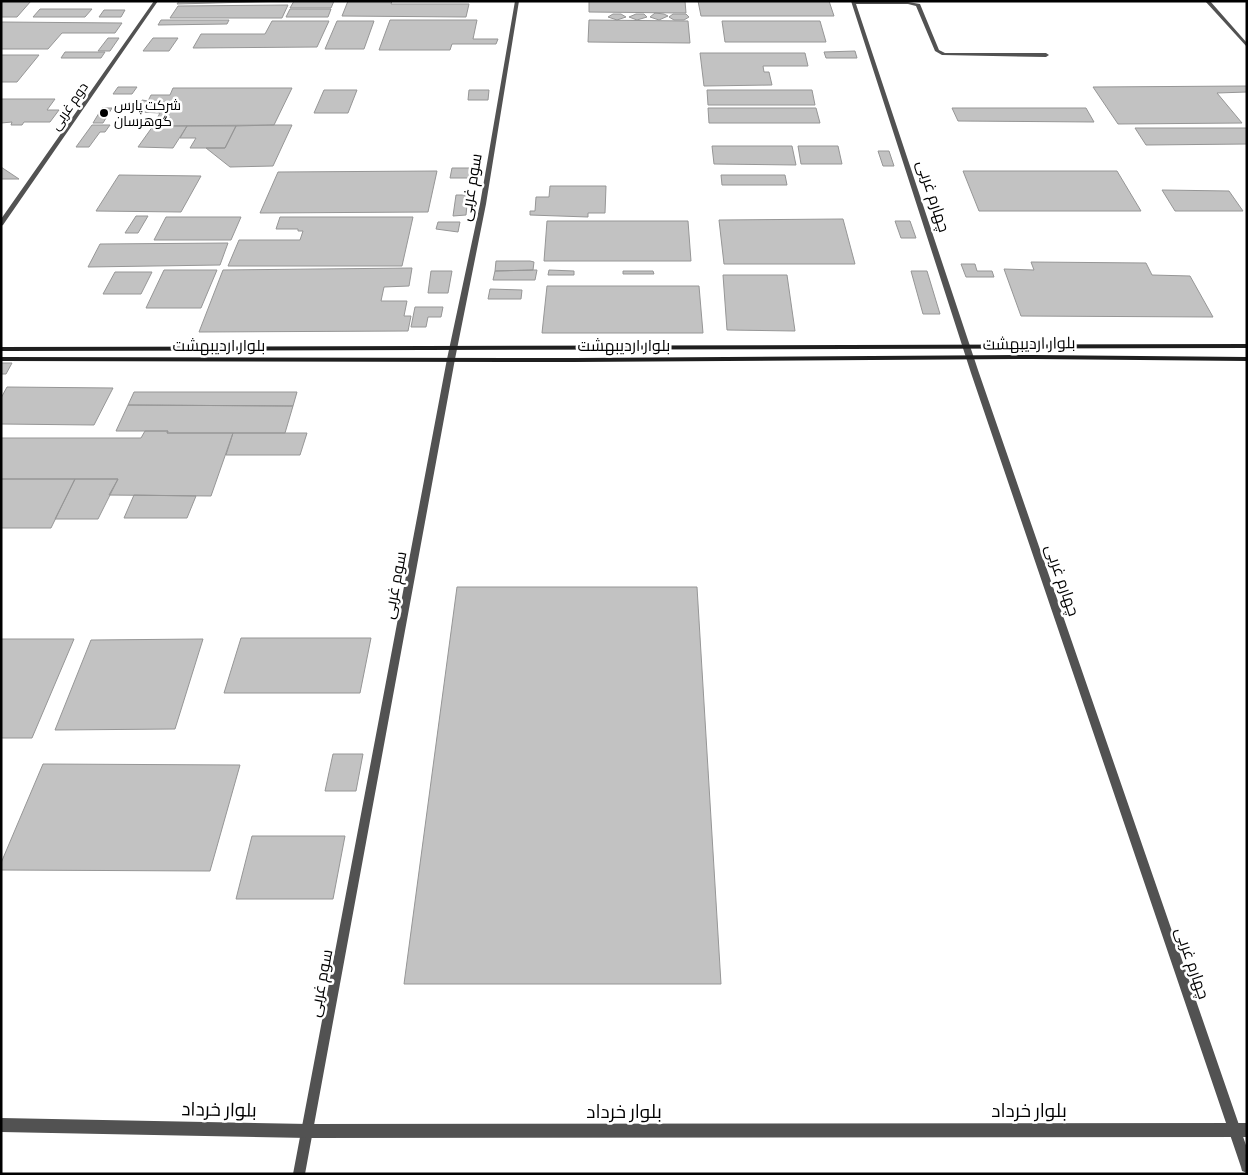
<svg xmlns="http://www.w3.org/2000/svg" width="1248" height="1175" font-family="Barlow,Cairo,sans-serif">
	<rect width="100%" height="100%" fill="#fff"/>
	<path fill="#c2c2c2" stroke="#969696" d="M1,1H31L17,17H1Z
		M179,1H289L177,4Z
		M294,1H334L331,8H290Z
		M348,1H392L391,4H469L466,17L342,16Z
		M589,1H685L686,13L589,12Z
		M698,1H829L834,16H701Z
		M288,5L282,18H170L178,6Z
		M40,9H92L85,17H33Z
		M290,9H331L328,17H286Z
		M104,10H125L121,17H99Z
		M655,13L664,14L668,16L659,20L650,17Z
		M613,14H621L626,17L617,20L608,17Z
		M636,14H644L647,17L637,20L629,17Z
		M673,14H686L689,17L684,20H674L669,17Z
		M161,20H229L227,24L158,25Z
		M390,20H477L473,39H498L496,44H452L450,50H379Z
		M589,20L688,21L690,43L588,42Z
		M272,21H329L317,47L193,48L201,34H265Z
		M337,21H374L364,49H325Z
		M722,21H820L826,42H725Z
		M1,22L122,23L115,33H62L48,49H1Z
		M108,38H119L110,51H98Z
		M153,38H178L169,51H143Z
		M855,51L857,58H826L824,52Z
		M65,52H105L101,58H61Z
		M700,53H805L808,66H763L764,72H769L772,85L704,86Z
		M1,55H39L17,82H1Z
		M1247,86V92L1217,93L1242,123L1118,124L1093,87Z
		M118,87H137L132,94H113Z
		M173,88H292L274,125L153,126L160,113L141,112L146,104H140L142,100L148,101L151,95H170Z
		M324,90H357L348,113H314Z
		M469,90H489L488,100H468Z
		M707,90H812L815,105H708Z
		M1,99H55L47,110H59L50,122H24L22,125H11L12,122L1,123Z
		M102,108H112L103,123H93Z
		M708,108H816L820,123H709Z
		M952,108H1086L1094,122L958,121Z
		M92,125H110L105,132H100L89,147H76Z
		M274,125H292L273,166L230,167L206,148H225L236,126Z
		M153,126H187L173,148L138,147Z
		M187,126H236L225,148H190L196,138H180Z
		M1135,128H1247V144L1146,145Z
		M712,146H792L796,165L714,164Z
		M798,146H838L842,164H801Z
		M878,151H889L894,166H883Z
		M1,167L19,179H1Z
		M452,168H474L471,178H450Z
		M437,171L428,212L260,213L278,172Z
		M963,171H1117L1141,211H979Z
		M119,175L201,176L181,212L96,211Z
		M721,175H785L787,185H722Z
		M550,186H606L605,213H588V217L530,215V211H535L536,197H549Z
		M1162,190L1229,191L1243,211H1175Z
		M456,195H468L466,215L453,216Z
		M136,216H148L138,233H125Z
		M166,217H241L231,240H154Z
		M280,217H413L402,266H228L239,240H300L303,231H298V229H276Z
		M843,219L855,264H724L719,220Z
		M547,221H688L691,261H544Z
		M895,221H910L916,238H901Z
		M438,222H460L458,232L436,229Z
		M228,243L220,265L88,267L100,244Z
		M496,261H530L534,262L533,270L495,271Z
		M1031,262L1146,263L1152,275L1190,276L1213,317L1021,316L1004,269L1034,270Z
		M961,264H975L977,271H992L994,277H966Z
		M412,268L409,286L384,287L381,301H407L404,316H411L408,331L199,332L223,270Z
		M164,270H217L201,308H146Z
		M533,270H537L535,280H493L495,271Z
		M549,270L574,271V275H548Z
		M431,271H452L448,293H428Z
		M623,271H653L654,274H623Z
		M911,271H927L940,314H923Z
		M115,272H152L141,294H103Z
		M723,275H787L795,331L727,330Z
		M547,286H699L703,333H542Z
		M490,289L522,290L521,299H488Z
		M415,307H443L441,317H428L426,327H411Z
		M1,363H12L6,374H1Z
		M7,387L113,388L94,425L1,424V398Z
		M134,392H297L293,406L128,405Z
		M128,405L293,406L285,433H167L168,431H116Z
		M145,431H168L167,433H233L211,496L109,495L118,479H1V438H141Z
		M233,433H307L300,455H226Z
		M1,479H75L51,528H1Z
		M75,479H118L98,519H55Z
		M134,495L196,496L187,518H124Z
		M457,587H697L721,984H404Z
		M241,638H371L360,693H224Z
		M1,639H74L32,738H1Z
		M203,639L175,729L55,730L91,640Z
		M333,754H363L356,791H325Z
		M43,764L240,765L210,871L1,870V863Z
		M252,836H345L333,899H236Z"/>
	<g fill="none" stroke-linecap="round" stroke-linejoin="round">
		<path fill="#525252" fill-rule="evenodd" d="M154,1H158L3,225L1,226V219Z
			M515,1H519L486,204L455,359L305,1174H293L447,359L480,204Z
			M851,1L908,2L920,4L939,50L945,53H1046L1049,55L1046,57L942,55L935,51L916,6L908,4H856L979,373L1247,1148V1173L1242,1171L1241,1167L971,373Z
			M1205,1H1210L1247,43V47Z"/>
		<path fill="#525252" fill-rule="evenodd" d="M1,1118L308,1124L1247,1123V1137L308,1138L1,1132Z"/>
		<path fill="#1f1f1f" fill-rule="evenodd" d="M1247,344V348L1,351V347Z
			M1033,355L1247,357V361L1033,359L574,362L1,361V357L574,358Z"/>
	</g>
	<circle fill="#000" stroke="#fff" stroke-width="2" cx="104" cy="113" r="5"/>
	<g text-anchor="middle" stroke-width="5" stroke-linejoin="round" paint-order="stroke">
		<g font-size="14" fill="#000" stroke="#fff" text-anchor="start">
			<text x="114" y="110">شرکت پارس<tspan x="114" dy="16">گوهرسان</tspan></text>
		</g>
		<g font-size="14" fill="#000" stroke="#fff">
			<text transform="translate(69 106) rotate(-55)" y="5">دوم غربی</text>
		</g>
		<g font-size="16" fill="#000" stroke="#fff">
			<text transform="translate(470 187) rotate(-80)" y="6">سوم غربی</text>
			<text transform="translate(934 196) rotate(72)" y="6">چهارم غربی</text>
			<text transform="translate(1029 343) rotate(-1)" y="6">بلوار اردیبهشت</text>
			<text x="219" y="351">بلوار اردیبهشت</text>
			<text x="624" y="351">بلوار اردیبهشت</text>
			<text transform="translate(1063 580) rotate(71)" y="6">چهارم غربی</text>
			<text transform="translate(394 585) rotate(-79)" y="6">سوم غربی</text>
			<text transform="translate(1193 963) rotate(71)" y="6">چهارم غربی</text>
			<text transform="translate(320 983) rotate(-79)" y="6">سوم غربی</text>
		</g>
		<g font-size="19" fill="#000" stroke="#fff">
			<text transform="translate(219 1109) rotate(1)" y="7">بلوار خرداد</text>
			<text x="1029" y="1117">بلوار خرداد</text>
			<text x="624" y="1118">بلوار خرداد</text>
		</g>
	</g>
	<rect width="1248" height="1175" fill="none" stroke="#000000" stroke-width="5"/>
</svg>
